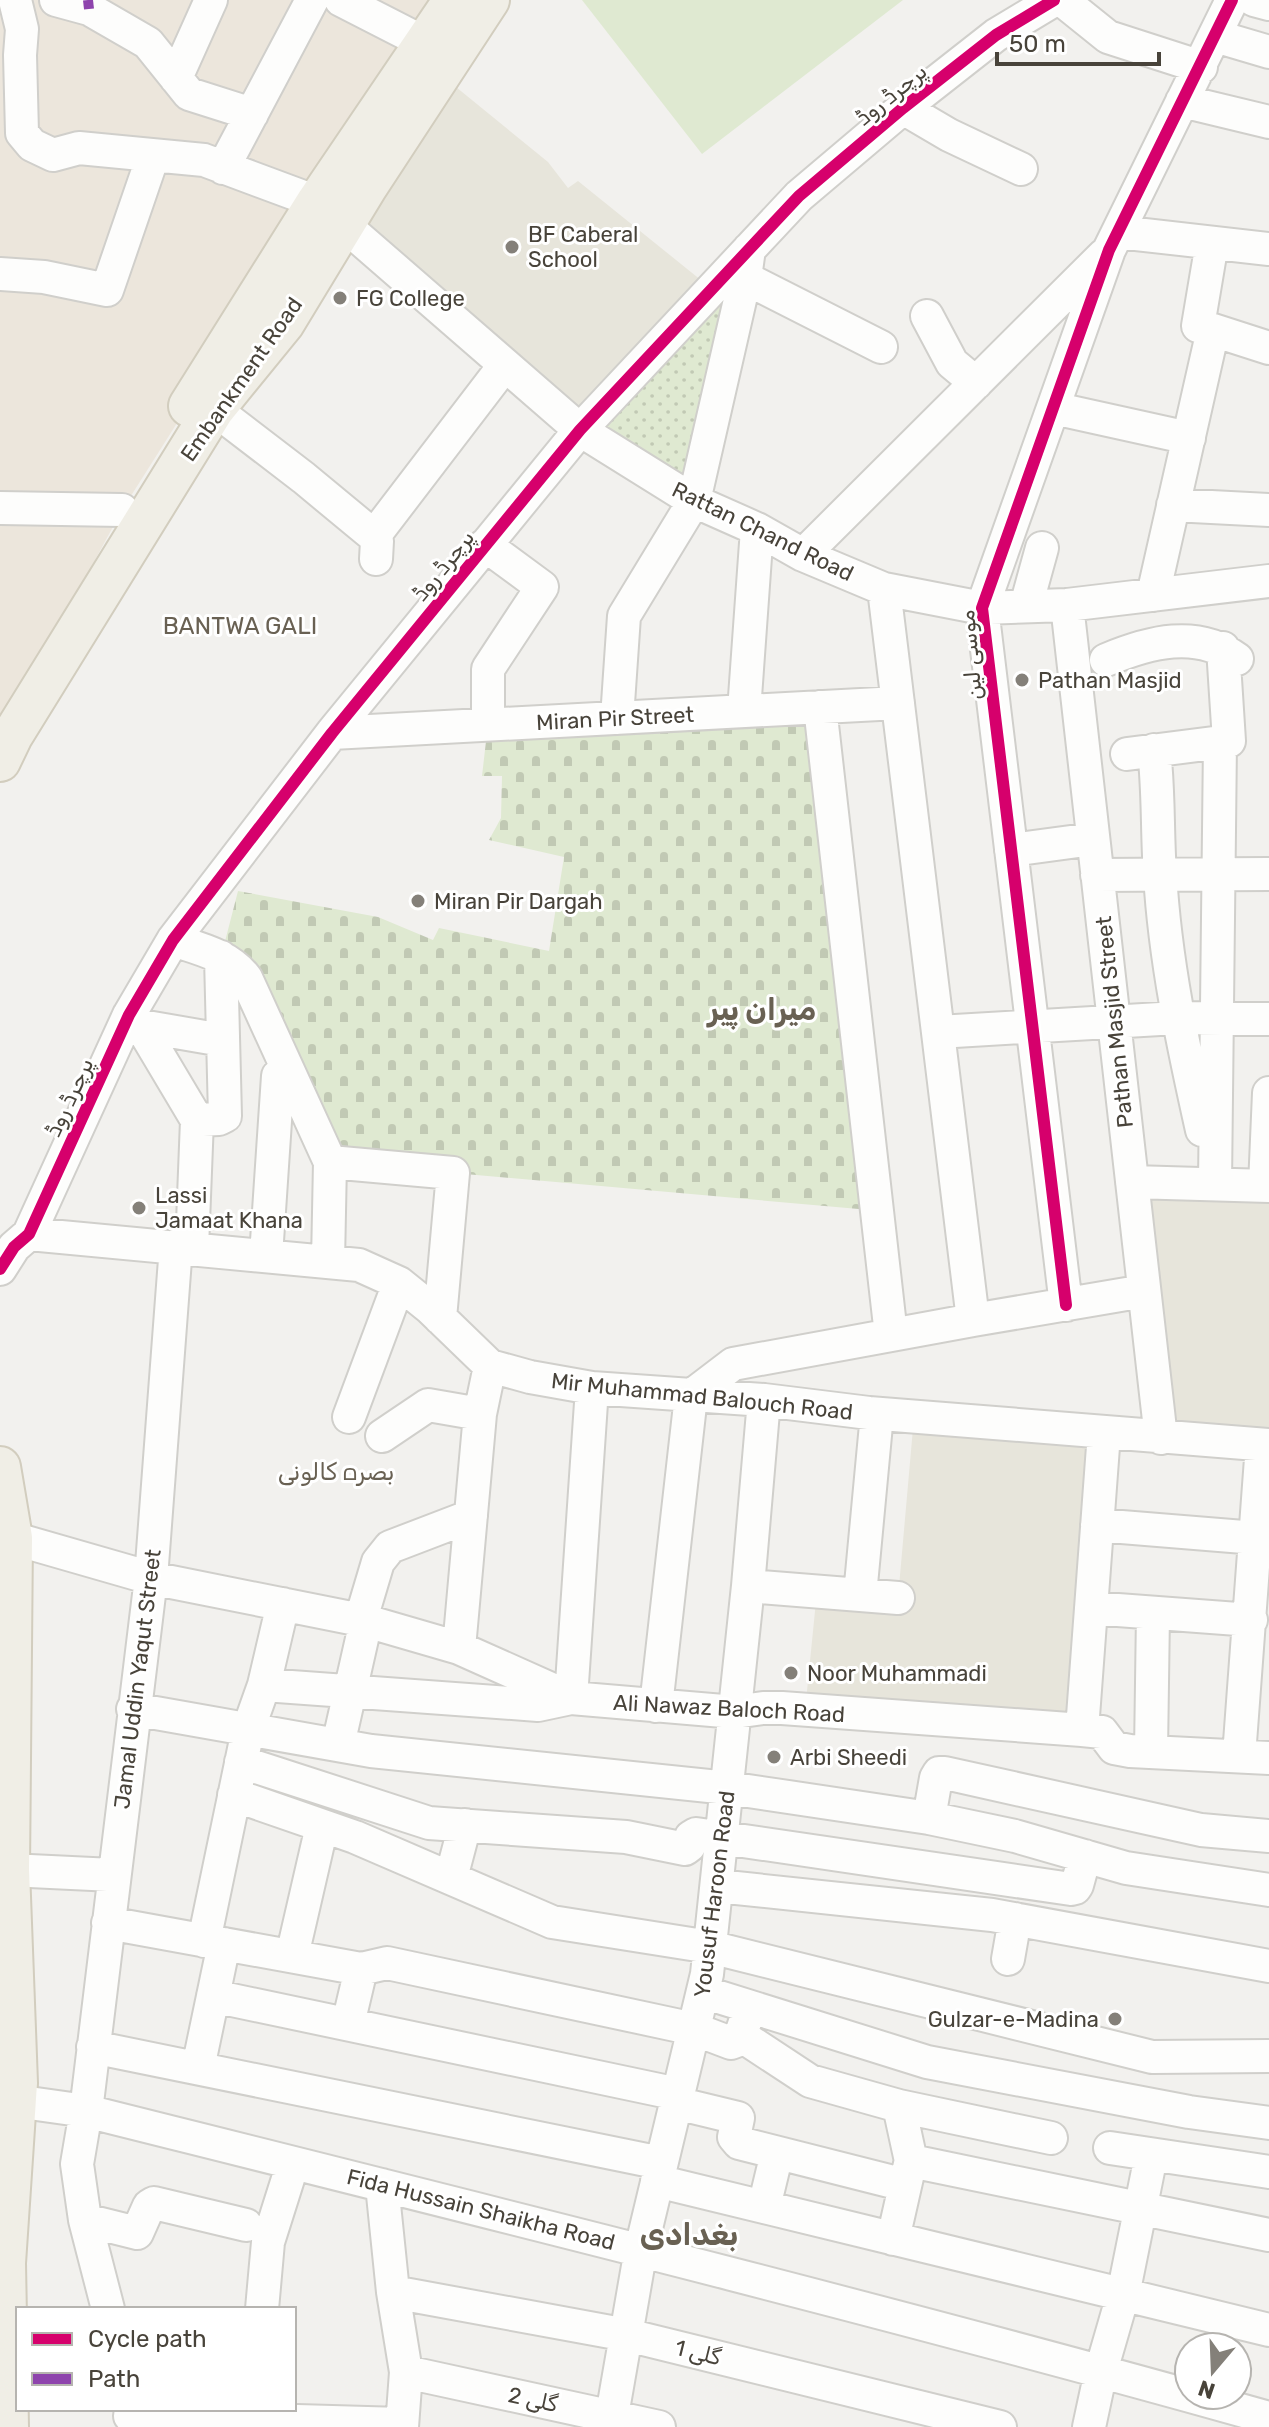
<svg xmlns="http://www.w3.org/2000/svg" width="1269" height="2427" font-family="Rubik,Cairo,sans-serif">
	<defs>
		<pattern id="grass-dots" width="8" height="8" patternUnits="userSpaceOnUse" patternTransform="scale(2)"><rect width="8" height="8" fill="#dfe9d1"/><path d="M2 2h.1M6 6h.1" fill="none" stroke="#c1c9b4" stroke-width="1.8" stroke-linecap="round"/></pattern>
		<pattern id="cemetery-stones" width="16" height="16" patternUnits="userSpaceOnUse" patternTransform="scale(2)"><rect width="16" height="16" fill="#dfe9d1"/><path d="M2 7V4a2 2 0 0 1 4 0v3zM10 15v-3a2 2 0 0 1 4 0v3z" fill="#c1c9b4"/></pattern>
	</defs>
	<rect width="100%" height="100%" fill="#f2f1ee"/>
	<path fill="#ece6dc" d="M0,0H454L317,202L122,510L0,736Z"/>
	<path fill="#e7e5db" d="M440,74L548,162L568,188L578,181L712,289L580,430L341,228Z
		M1132,1182L1269,1186V1445L1161,1438Z
		M914,1417L1104,1433L1082,1730L806,1701L817,1591L898,1598Z"/>
	<path fill="url(#grass-dots)" d="M749,249L687,481L580,430Z"/>
	<path fill="url(#cemetery-stones)" d="M820,707L870,1210L330,1162L221,957L238,891L378,917L433,940L439,928L549,951L564,857L489,840L501,818L502,776H482L488,724Z"/>
	<path fill="#dfe9d1" d="M582,0H903L702,154Z"/>
	<g fill="none" stroke-linecap="round" stroke-linejoin="round">
		<defs>
			<path id="minor" d="M15,0L22,29L20,55L22,133L32,145L53,155L79,148L204,160L317,202
				M56,0L89,9L148,43L189,94L252,114
				M341,0L425,43
				M1062,0L1108,37L1201,67
				M1254,0L1269,4
				M1215,36L1269,52
				M176,78L211,0
				M1182,101L1269,122
				M903,108L949,135L1021,169
				M223,168L312,0
				M343,224L580,430L694,501L757,529L803,555L884,589L982,608L1067,605L1269,581
				M1118,232L1269,249
				M1212,243L1198,326L1213,330
				M0,274L44,277L107,290L153,156
				M745,278L881,347
				M927,316L952,363L976,383
				M1053,408L1189,438
				M214,409L304,478L374,536L377,541L376,559
				M1173,505L1269,510
				M0,508L122,510
				M374,536L504,366
				M485,545L542,587L488,669V724
				M803,555L1104,255
				M1153,595L1213,330L1269,348
				M1067,605L1161,1438
				M1026,606L1042,548
				M1106,660C1149,642 1197,629 1237,659
				M820,707L891,1335
				M744,711L757,529
				M617,718L624,616L694,501L745,278L749,249
				M332,733L898,703
				M1154,750C1159,792 1157,833 1160,874C1165,961 1183,1045 1202,1130
				M1127,754L1229,741L1223,648
				M1011,850L1093,839
				M1097,875L1269,874
				M173,940C200,949 228,955 246,978L330,1162L328,1262
				M129,1015L141,1026L197,1120L192,1248
				M141,1026L222,1040
				M938,1032L1177,1018L1269,1019
				M197,1120L219,1119L225,1116L221,957
				M330,1162L453,1173L440,1318
				M1132,1182L1269,1186
				M1215,1184L1220,742
				M1265,1186L1269,1093
				M29,1234L359,1265L399,1283L430,1308L490,1366L530,1377L592,1388L764,1400L869,1413L1269,1445
				M266,1256L278,1076L287,1069
				M0,1269L14,1247L29,1234L129,1015L173,940L332,733L580,430L799,196L903,108L996,35L1054,0
				M1066,1305L982,608L1109,250L1232,0
				M973,1320L1144,1291
				M349,1417L399,1283
				M382,1436L428,1405L480,1414
				M1097,1525L1256,1538
				M12,1538L151,1578L366,1621L459,1648L571,1698L735,1712L763,1708H782L1082,1730L1102,1732L1114,1748L1130,1751L1269,1758
				M748,1586L898,1598
				M860,1595L877,1414
				M1091,1608L1251,1620
				M361,1619L378,1562L390,1547L471,1516
				M459,1648L480,1414L490,1366
				M264,1685L538,1705L571,1698L592,1388
				M656,1706L691,1396L733,1364L973,1320L884,589
				M133,1709L371,1751L728,1788L929,1818L1015,1836L1126,1868L1269,1890
				M1082,1730L1104,1433
				M338,1745L366,1621
				M1151,1752L1153,1613
				M1239,1756L1262,1445
				M241,1762L429,1823L626,1837L685,1849L689,1846L691,1837L696,1834L1071,1889L1075,1888L1077,1885L1085,1856
				M234,1795L355,1837L552,1922L710,1947L1152,2057L1269,2056
				M929,1818L936,1778L939,1773H945L1201,1830L1269,1836
				M9,1870L113,1875
				M451,1878L465,1825
				M717,1886L992,1915L1269,1966
				M108,1923L361,1969L387,1963L694,2029L731,2043L739,2040L750,2007
				M204,1941L248,1730L264,1685L283,1604
				M292,1956L322,1826
				M1008,1959L1015,1919
				M703,1992L927,2062L1189,2112L1269,2123
				M213,1996L678,2094
				M348,2024L361,1969
				M740,2035L810,2081L899,2106L1051,2138
				M93,2047L661,2163
				M198,2068L224,1944
				M15,2101L86,2111C481,2210 877,2308 1269,2418
				M676,2103L738,2118L734,2137L739,2143L905,2185
				M899,2106L911,2161L1269,2235
				M1110,2148L1269,2172
				M657,2181L1269,2330
				M382,2185L393,2292L406,2372L402,2427
				M764,2207L777,2153
				M85,2220L137,2233L149,2206L154,2203L246,2225
				M893,2239L910,2164
				M393,2292L627,2335L1000,2427
				M108,2309L85,2220L77,2164L86,2111L151,1578L176,1246
				M262,2309L268,2242L293,2163
				M406,2372L659,2427
				M130,2416L402,2424
				M610,2427L641,2249L707,1974L748,1586L764,1400
				M1089,2427L1101,2371L1123,2295L1151,2156"/>
			<path id="major" d="M189,406L317,202L454,0
				M0,761L12,736L214,409L284,323L366,188L489,0
				M0,1467L12,1538L9,1870L17,2083L5,2263L8,2427"/>
		</defs>
		<use href="#minor" stroke="#d0cfcb" stroke-width="36"/>
		<use href="#major" stroke="#d2cdbe" stroke-width="44"/>
		<use href="#minor" stroke="#fdfdfc" stroke-width="32"/>
		<use href="#major" stroke="#f0eee6" stroke-width="40"/>
		<path stroke="#8e44ad" stroke-width="10" stroke-dasharray="20 10" stroke-linecap="butt" d="M88,0L89,9"/>
		<defs>
			<path id="cycleway" d="M0,1269L14,1247L29,1234L129,1015L173,940L332,733L580,430L799,196L903,108L996,35L1054,0
				M1066,1305L982,608L1109,250L1232,0"/>
		</defs>
		<use href="#cycleway" stroke="#fff" stroke-width="17"/>
		<use href="#cycleway" stroke="#d6006c" stroke-width="12"/>
	</g>
	<g fill="#848079" stroke="#fff" stroke-width="3">
		<circle cx="512" cy="247" r="8"/>
		<circle cx="340" cy="298" r="8"/>
		<circle cx="1022" cy="680" r="8"/>
		<circle cx="418" cy="901" r="8"/>
		<circle cx="139" cy="1208" r="8"/>
		<circle cx="791" cy="1673" r="8"/>
		<circle cx="774" cy="1757" r="8"/>
		<circle cx="1115" cy="2019" r="8"/>
	</g>
	<g text-anchor="middle" stroke-width="6" stroke-linejoin="round" paint-order="stroke">
		<g font-size="22" fill="#48433a" stroke="#fff">
			<text transform="translate(891 94) rotate(-39)" y="8">پرچرڈ روڈ</text>
			<text transform="translate(241 379) rotate(-55)" y="8">Embankment Road</text>
			<text transform="translate(763 531) rotate(26)" y="8">Rattan Chand Road</text>
			<text transform="translate(443 565) rotate(-51)" y="8">پرچرڈ روڈ</text>
			<text transform="translate(970 655) rotate(-95)" y="8">موسی لین</text>
			<text transform="translate(615 718) rotate(-3)" y="8">Miran Pir Street</text>
			<text transform="translate(1114 1022) rotate(-96)" y="8">Pathan Masjid Street</text>
			<text transform="translate(69 1097) rotate(-65)" y="8">پرچرڈ روڈ</text>
			<text transform="translate(702 1396) rotate(6)" y="8">Mir Muhammad Balouch Road</text>
			<text transform="translate(137 1679) rotate(-83)" y="8">Jamal Uddin Yaqut Street</text>
			<text transform="translate(729 1708) rotate(3)" y="8">Ali Nawaz Baloch Road</text>
			<text transform="translate(714 1894) rotate(-83)" y="8">Yousuf Haroon Road</text>
			<text transform="translate(481 2209) rotate(14)" y="8">Fida Hussain Shaikha Road</text>
			<text transform="translate(698 2352) rotate(14)" y="8">گلی 1</text>
			<text transform="translate(533 2399) rotate(12)" y="8">گلی 2</text>
		</g>
		<g font-size="22" fill="#48433a" stroke="#fff" text-anchor="start">
			<text x="528" y="242">BF Caberal<tspan x="528" dy="25">School</tspan></text>
			<text x="356" y="306">FG College</text>
			<text x="1038" y="688">Pathan Masjid</text>
			<text x="434" y="909">Miran Pir Dargah</text>
			<text x="155" y="1203">Lassi<tspan x="155" dy="25">Jamaat Khana</tspan></text>
			<text x="807" y="1681">Noor Muhammadi</text>
			<text x="790" y="1765">Arbi Sheedi</text>
			<text x="1099" y="2027" text-anchor="end">Gulzar-e-Madina</text>
		</g>
		<g font-size="24" fill="#696153" stroke="#fff">
			<text x="240" y="634">BANTWA GALI</text>
			<text x="336" y="1480">بصرہ کالونی</text>
		</g>
		<g font-size="30" font-weight="bold" fill="#696153" stroke="#fff">
			<text x="762" y="1020">میران پیر</text>
			<text x="689" y="2245">بغدادی</text>
		</g>
	</g>
	<rect x="16" y="2307" width="280" height="104" fill="#ffffff" stroke="#b6b4b0" stroke-width="2"/>
	<rect x="32" y="2333" width="40" height="12" fill="#d6006c" stroke="#b6b4b0" stroke-width="2"/>
	<text x="88" y="2347" font-size="24" fill="#48433a">Cycle path</text>
	<rect x="32" y="2373" width="40" height="12" fill="#8e44ad" stroke="#b6b4b0" stroke-width="2"/>
	<text x="88" y="2387" font-size="24" fill="#48433a">Path</text>
	<g transform="translate(1213 2371) rotate(199)"><circle r="38" fill="#ffffff" stroke="#b6b4b0" stroke-width="2"/>
	<path d="M0-6L14 30L0 20L-14 30Z" fill="#848079"/>
	<text y="-12" font-size="22" font-weight="bold" text-anchor="middle" fill="#48433a">N</text>
	</g>
	<path d="M997 52v12h162v-12" fill="none" stroke="#48433a" stroke-width="4"/>
	<text x="1009" y="52" font-size="24" fill="#48433a" stroke="#ffffff" stroke-width="6" paint-order="stroke">50 m</text>
</svg>
